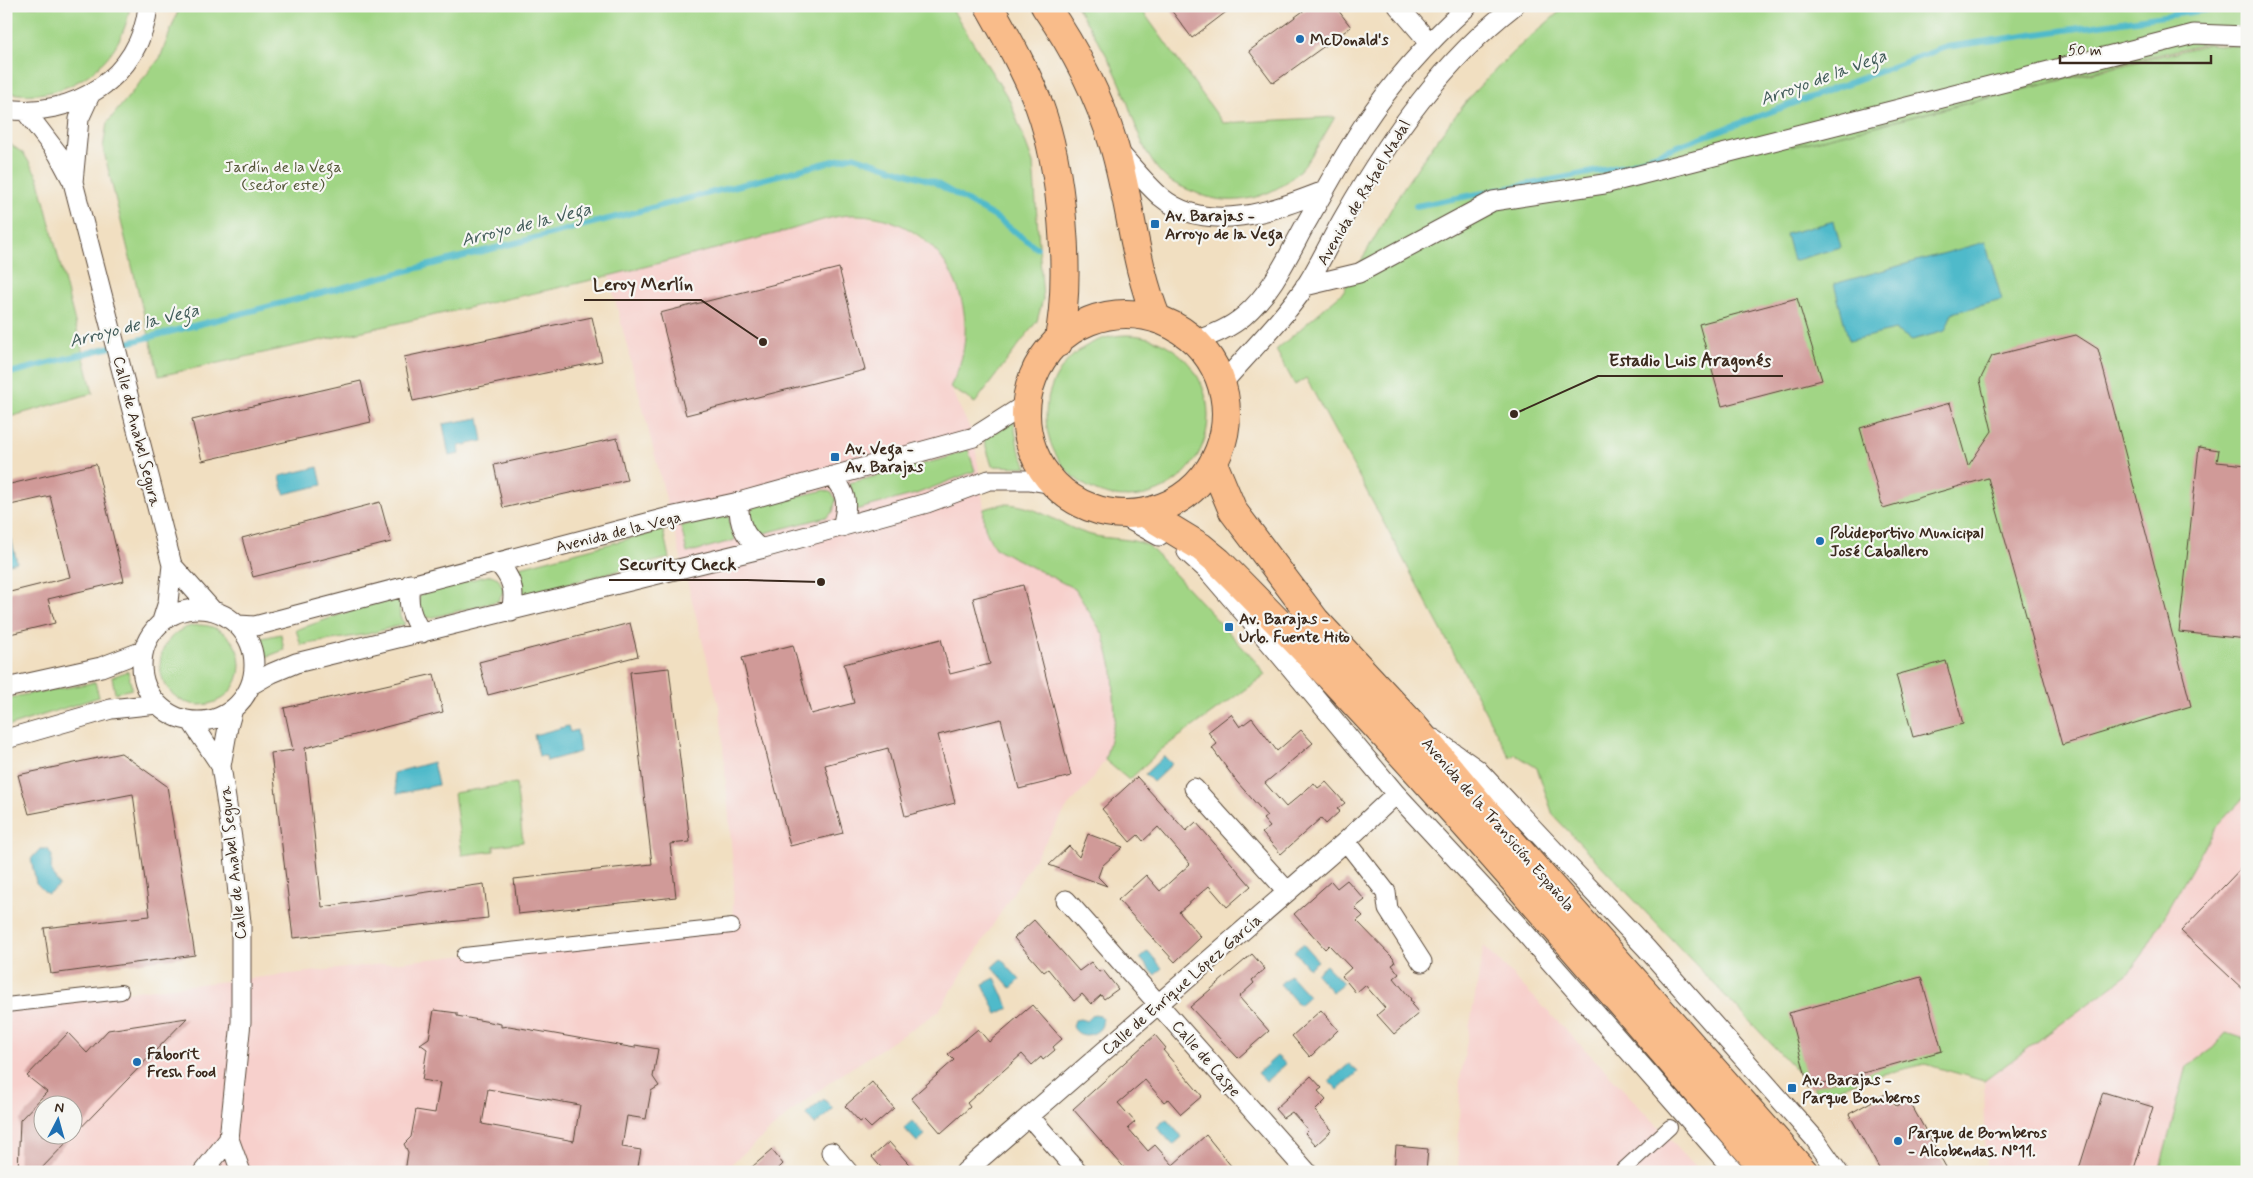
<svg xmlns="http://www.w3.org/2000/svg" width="2253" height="1178" font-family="Mynerve,sans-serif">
	<rect width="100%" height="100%" fill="#f6f6f2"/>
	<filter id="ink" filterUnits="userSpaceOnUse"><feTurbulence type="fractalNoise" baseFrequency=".02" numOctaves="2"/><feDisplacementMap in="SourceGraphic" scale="10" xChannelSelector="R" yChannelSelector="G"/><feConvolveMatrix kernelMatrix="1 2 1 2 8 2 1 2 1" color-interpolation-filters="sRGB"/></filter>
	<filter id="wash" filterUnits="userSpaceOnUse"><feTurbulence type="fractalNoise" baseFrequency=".0096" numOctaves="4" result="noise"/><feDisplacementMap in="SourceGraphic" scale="20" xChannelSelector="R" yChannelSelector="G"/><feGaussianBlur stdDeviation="1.12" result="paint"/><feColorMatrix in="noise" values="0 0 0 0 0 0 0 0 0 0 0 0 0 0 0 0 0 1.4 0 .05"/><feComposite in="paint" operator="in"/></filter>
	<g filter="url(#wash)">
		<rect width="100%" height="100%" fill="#f1dfc1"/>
		<path fill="#f7d0cc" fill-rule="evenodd" d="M847,215L895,221L930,246L945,261L954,276L962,300L965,339L960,369L950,387L974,437L984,509L983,520L995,548L1075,589L1105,636L1113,671L1115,719L1105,760L1088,785L1068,806L938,1012L833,1080L794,1110L731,1164L725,1172H6V1005L732,926L734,878L720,710L609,276ZM42,1106H72V1136H42Z
			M2247,794V1040L2226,1033L2213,1048L2187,1066L2159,1172H1986L1984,1081L2127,975L2143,954L2215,828Z
			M1484,946L1606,1071L1700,1172H1458L1460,1080Z"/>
		<path fill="#a1d585" stroke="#6e8052" d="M6,6H130C122,65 64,105 6,92Z
			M180,6H950L1010,101L1033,163L1043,299L1037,321L975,403L950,387C993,310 940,211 849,215C829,216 799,228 779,233C723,247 668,261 612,275C561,288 509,298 458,310C358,332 259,354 159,376L103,148L107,123L160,58Z
			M1076,6H1139L1223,123L1335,117C1324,135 1314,155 1299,171C1274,198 1233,208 1199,194C1187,189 1171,184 1162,174C1140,151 1133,114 1121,85C1110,58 1092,31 1076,6Z
			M1566,6H2247V43L2213,41L1790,147L2209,44L2247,47V794L2215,828L2143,954L2127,975L1984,1081L1925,1064L1879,1075L1819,1094L1553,815L1537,768L1515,754L1510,758L1306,378L1295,385L1276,350L1343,292L1404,187L1438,138L1473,93L1513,52Z
			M6,141L24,154L38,177L93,393L6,418Z
			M1046 416a81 81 0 1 1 162 0a81 81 0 1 1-162 0Z
			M1013,419L1018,447L1027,467L992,466L984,440Z
			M968,449L975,471L916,494L855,510V497L849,483L946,458Z
			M825,490L832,493L836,499L833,512L827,517L765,533L752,529L748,516L755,506Z
			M1003,504C1039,504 1058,526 1091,535C1110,540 1130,537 1149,546L1257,663L1265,675L1162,749L1129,780L1105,760L1115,719L1113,671L1104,636L1075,589L995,548C987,536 982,524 984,509Z
			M729,513L730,527L735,540L687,553L681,526Z
			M663,530L669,558L523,595L522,582L516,568Z
			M491,575L498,578L504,590L498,601L430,618L420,614C418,602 416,597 427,590Z
			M399,598L400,617L405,624L368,634L301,645L296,630L362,607Z
			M160 665a40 40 0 1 1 80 0a40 40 0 1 1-80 0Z
			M281,634L284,650L266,657L262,638Z
			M128,671L132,689L115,693L112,677Z
			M95,682L99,697L6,727V699C36,691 66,689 95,682Z
			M516,783L523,842L494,846V851L462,855L454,793Z
			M2226,1033L2247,1040V1172H2159L2187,1066L2213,1048Z"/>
		<path fill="#4fbaca" stroke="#457274" d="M1834,221L1841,247L1793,261L1786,234Z
			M1985,242L2002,300L1952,313L1945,331L1912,340L1895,330L1849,341L1834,284Z
			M479,418L483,441L459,446L460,454L449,456L443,424Z
			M318,467L322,485L284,494L280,476Z
			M9,530L17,562L6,565V531Z
			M568,726L570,732L577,730L580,752L547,761L546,756H539L534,735Z
			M1164,756L1172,764L1153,782L1145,774Z
			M433,762L438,785L397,794L393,773Z
			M40,849H48L52,856L51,870L59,886L47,894L36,883L31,859Z
			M1303,944L1318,961L1309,968L1294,951Z
			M1148,951L1162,968L1155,975L1140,958Z
			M1001,959L1020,980L1011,988L992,967Z
			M1326,965L1343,983L1332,992L1316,974Z
			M1290,975L1309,996L1299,1005L1280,984Z
			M995,978L1009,1008L997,1014L983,984Z
			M1094,1014L1100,1015C1111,1032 1079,1044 1073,1026L1075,1020L1080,1019L1087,1021Z
			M1277,1056L1286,1064L1266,1081L1258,1073Z
			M1349,1064L1358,1072L1338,1090L1329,1081Z
			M824,1099L833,1109L815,1125L806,1114Z
			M1166,1119L1182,1137L1173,1145L1157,1127Z
			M912,1121L925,1135L917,1142L904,1128Z"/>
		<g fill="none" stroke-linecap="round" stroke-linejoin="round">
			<path stroke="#4fbaca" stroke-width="6" d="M1416,206L1624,166L1946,47L2220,8L2247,7
				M6,374L853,156L934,182L995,217L1037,248"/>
		</g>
		<g id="blocks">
			<path fill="#d09a98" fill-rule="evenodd" d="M1168,6H1234L1192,38Z
				M1310,6H1335L1351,27L1273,83L1249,51Z
				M839,268L865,370L686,415L660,313Z
				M1797,298L1822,380L1722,406L1699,324Z
				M592,317L602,361L413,401L404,357Z
				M2076,335L2098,349L2191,706L2062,745L1988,478L1883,508L1860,428L1950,403L1968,466L1992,431L1980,380L1992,356Z
				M361,381L371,422L202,461L192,420Z
				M617,438L627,480L503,508L494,465Z
				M2199,447L2219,450L2217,462L2247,465V639L2179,632Z
				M96,464L124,581L48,599L55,623L6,635V593L70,577L50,496L6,506V485Z
				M380,502L391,542L253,577L242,538Z
				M1023,585L1071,776L1019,789L1001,719L938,735L955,803L905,816L888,748L825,765L843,833L790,846L742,658L793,645L811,714L854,703L844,664L941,639L950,674L990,664L973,598Z
				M630,623L638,656L488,695L479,662Z
				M1946,661L1963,724L1913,737L1896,675Z
				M669,668L690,842L670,844L676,897L518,914L514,879L652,864L630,672Z
				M434,674L443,712L305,748L322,907L484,884L488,918L293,938L271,753L293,750L284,708Z
				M1231,714L1240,727L1252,718L1277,751L1301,730L1313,743L1265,783L1286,807L1314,783L1318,788L1326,782L1345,803L1337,809L1340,811L1326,824L1321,818L1281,854L1262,833L1270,827L1263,819L1267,816L1237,782L1212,748L1217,744L1208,732Z
				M121,753L167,786L195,955L51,974L44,928L150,916L133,794L29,814L18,775Z
				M1137,777L1186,831L1196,822L1251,886L1227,907L1209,886L1179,912L1201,937L1175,962L1118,900L1146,875L1160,891L1190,864L1158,827L1143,841L1138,835L1130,842L1102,809Z
				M1088,834L1123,847L1102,866L1098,877L1107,886L1049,865L1069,846L1079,857Z
				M2247,862V993L2181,931Z
				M1347,880L1365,900L1355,908L1363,916L1357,921L1393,958L1395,963L1392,965L1399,974L1394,978L1411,999L1410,1000L1414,1003L1412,1005L1419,1013L1394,1034L1377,1015L1385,1008L1365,985L1356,993L1342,976L1351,968L1329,945L1325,949L1294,914L1331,881L1337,888Z
				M1034,920L1079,971L1091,962L1099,972L1103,970L1118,989L1104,999L1101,995L1091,1004L1082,994L1074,1001L1048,969L1044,972L1014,938Z
				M1252,954L1265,969L1252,980L1254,983L1239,997L1269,1031L1238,1058L1190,1007Z
				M1921,977L1942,1051L1809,1088L1789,1013Z
				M1032,1005L1062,1039L1053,1047L1055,1050L1043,1060L1041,1057L1032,1065L1022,1054L967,1103L970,1107L941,1133L911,1098L954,1060L948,1054L978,1029L989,1042Z
				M434,1010L457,1013V1016L501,1024V1027L509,1026L635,1048V1045L658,1049L653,1077L659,1086L651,1091L646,1119L627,1116L622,1147L641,1150L637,1172H405L408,1152L404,1144L411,1137L416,1110L435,1113L440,1083L422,1080L427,1049L420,1044L429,1038ZM488,1089L580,1105L574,1141L482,1124Z
				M1321,1010L1338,1030L1310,1057L1292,1036Z
				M187,1018L38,1172H18L20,1120L47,1092L27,1076L68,1033L87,1053L108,1030ZM42,1106H72V1136H42Z
				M1155,1035L1166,1048L1163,1050L1202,1096L1181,1114L1168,1099L1164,1102L1145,1080L1118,1103L1135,1122L1128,1128L1148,1151L1155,1145L1173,1165L1206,1135L1236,1172H1128L1073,1109Z
				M1311,1076L1322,1088L1318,1091L1326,1100L1315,1111L1332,1130L1316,1145L1305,1133L1308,1130L1292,1112L1283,1118L1275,1109Z
				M872,1082L894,1108L871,1128L863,1120L860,1122L845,1106Z
				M1889,1092L1896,1106L1908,1099L1946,1167L1938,1172H1881L1849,1114Z
				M2103,1092L2153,1107L2133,1172H2078Z
				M889,1142L916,1172H885L872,1157Z
				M1396,1146L1428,1149L1426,1172H1394Z
				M772,1150L783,1164L775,1172H746Z"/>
		</g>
	</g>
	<g filter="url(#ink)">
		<use href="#blocks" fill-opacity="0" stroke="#564536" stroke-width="1"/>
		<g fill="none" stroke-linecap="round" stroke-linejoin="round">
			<defs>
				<path id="pedestrian" d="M464,955L732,926
					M6,1005L121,992
					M1621,1172L1670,1127"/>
				<path id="minor" d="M1398,6L1429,42
					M6,109C73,119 141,77 148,6
					M26,112L58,154L73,182L172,565L168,602L162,621
					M1117,150C1131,165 1145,183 1161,197C1208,236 1275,210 1324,191
					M73,182L79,119L90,95
					M1305,286L1359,273L1493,201L1604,184L2194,34L2247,36
					M1193,341C1211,336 1230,328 1244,316C1272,292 1288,256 1305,225C1324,192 1342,158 1363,126C1392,82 1428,42 1468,6
					M1221,385C1249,352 1282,321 1307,284C1321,262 1332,237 1345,215C1390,137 1443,61 1514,6
					M832,476C848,494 848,504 842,527
					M739,502C738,524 744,535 760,549
					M1121,515L1159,536
					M1187,552L1207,570L1275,649L1396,794L1525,933L1735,1172
					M497,562C512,578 516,590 511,612
					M172,565L213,611
					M410,584C407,604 411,617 422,633
					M142 665a56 56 0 1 1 112 0a56 56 0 1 1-112 0Z
					M238,625L255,626L670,517L739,502L974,437L1026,404
					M251,685L272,673L296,663L760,549L927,503L989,480H1029L1053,484
					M6,688L101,667L143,651
					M233,709L228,727L221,766L233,845L241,923V1022L229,1139L241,1172
					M191,721L221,766
					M6,739L111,709L157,704
					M1434,739L1477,769L1646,948L1814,1138L1838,1172
					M1194,788L1287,891
					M1346,841L1386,892L1388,909L1422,962
					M1066,900L1307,1172
					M1029,1116L1078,1172
					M831,1152L848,1172
					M203,1172L229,1139
					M965,1172L1346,841L1396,794"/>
				<path id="primary" d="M989,6C1007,38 1026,71 1039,105C1062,167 1072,278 1058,343
					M1045,6C1075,49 1099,96 1114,146C1131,203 1134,264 1157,319
					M1026 414a100 100 0 1 1 200 0a100 100 0 1 1-200 0Z
					M1213,463L1233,511L1315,620L1411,723L1502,831L1804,1172
					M1145,513L1201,547L1218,561C1412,755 1587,965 1767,1172"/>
			</defs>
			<use href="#pedestrian" stroke="#564536" stroke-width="16"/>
			<use href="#minor" stroke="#564536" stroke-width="21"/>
			<use href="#primary" stroke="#564536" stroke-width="30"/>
			<use href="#pedestrian" stroke="#fff" stroke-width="14"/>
			<use href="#minor" stroke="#fff" stroke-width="19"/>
			<use href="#primary" stroke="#f9bc8a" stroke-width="28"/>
		</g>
	</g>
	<g fill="#1f6fb2" stroke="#f6f6f2" stroke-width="2">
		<circle cx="1300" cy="39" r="5"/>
		<rect x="1150" y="219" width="10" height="10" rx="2.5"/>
		<rect x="830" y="452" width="10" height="10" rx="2.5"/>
		<circle cx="1820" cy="541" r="5"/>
		<rect x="1224" y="622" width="10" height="10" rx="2.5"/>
		<circle cx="137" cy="1062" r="5"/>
		<rect x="1787" y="1083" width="10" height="10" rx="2.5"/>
		<circle cx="1898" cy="1141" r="5"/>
	</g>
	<g text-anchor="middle" stroke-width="4.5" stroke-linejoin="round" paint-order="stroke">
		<g font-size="16" font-weight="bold" fill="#3b2a1e" stroke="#f6f6f2" text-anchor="start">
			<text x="1310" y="45">McDonald's</text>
			<text x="1165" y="221">Av. Barajas -<tspan x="1165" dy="18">Arroyo de la Vega</tspan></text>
			<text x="845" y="454">Av. Vega -<tspan x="845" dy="18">Av. Barajas</tspan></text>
			<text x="1830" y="538">Polideportivo Municipal<tspan x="1830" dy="18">José Caballero</tspan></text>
			<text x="1239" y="624">Av. Barajas -<tspan x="1239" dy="18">Urb. Fuente Hito</tspan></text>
			<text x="147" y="1059">Faborit<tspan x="147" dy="18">Fresh Food</tspan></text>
			<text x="1802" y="1085">Av. Barajas -<tspan x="1802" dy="18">Parque Bomberos</tspan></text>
			<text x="1908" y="1138">Parque de Bomberos<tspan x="1908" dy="18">- Alcobendas. Nº11.</tspan></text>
		</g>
		<g font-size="16" fill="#545538" stroke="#f6f6f2">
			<text x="283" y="172">Jardín de la Vega<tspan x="283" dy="18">(sector este)</tspan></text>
		</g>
		<g font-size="16" fill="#3b2a1e" stroke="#f6f6f2">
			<text transform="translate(1363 192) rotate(-59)" y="6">Avenida de Rafael Nadal</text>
			<text transform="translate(138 431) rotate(76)" y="6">Calle de Anabel Segura</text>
			<text transform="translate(618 531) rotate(-14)" y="6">Avenida de la Vega</text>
			<text transform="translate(1499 824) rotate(49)" y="6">Avenida de la Transición Española</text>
			<text transform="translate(232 863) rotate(-96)" y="6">Calle de Anabel Segura</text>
			<text transform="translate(1181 984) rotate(-41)" y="6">Calle de Enrique López García</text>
			<text transform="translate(1207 1058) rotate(49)" y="6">Calle de Caspe</text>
		</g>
		<g font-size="18" font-style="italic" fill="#425c5a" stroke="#f6f6f2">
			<text transform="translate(1823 77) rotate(-20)" y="6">Arroyo de la Vega</text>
			<text transform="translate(526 224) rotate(-14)" y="6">Arroyo de la Vega</text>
			<text transform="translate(134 325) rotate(-14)" y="6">Arroyo de la Vega</text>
		</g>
	</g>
	<path fill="none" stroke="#3b2a1e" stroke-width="2" d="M763 342L701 300H584M1514 414L1598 376H1783M821 582L747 580H609"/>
	<g fill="#3b2a1e" stroke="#f6f6f2" stroke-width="2">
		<circle cx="763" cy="342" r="5"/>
		<circle cx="1514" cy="414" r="5"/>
		<circle cx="821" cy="582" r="5"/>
	</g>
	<g font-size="18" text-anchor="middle" font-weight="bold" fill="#3b2a1e" stroke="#f6f6f2" stroke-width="4.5" stroke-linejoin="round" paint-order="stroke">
		<text x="643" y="290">Leroy Merlín</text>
		<text x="1690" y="366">Estadio Luis Aragonés</text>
		<text x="678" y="570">Security Check</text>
	</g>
	<rect width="2253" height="1178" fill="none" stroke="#f6f6f2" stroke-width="25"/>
	<g transform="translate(58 1120) rotate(6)"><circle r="24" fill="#f6f6f2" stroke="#aba49d"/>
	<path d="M0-4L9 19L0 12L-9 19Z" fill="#1f6fb2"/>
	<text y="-8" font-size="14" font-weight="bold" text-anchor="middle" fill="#3b2a1e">N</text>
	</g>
	<path d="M2060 55v8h151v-8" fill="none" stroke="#3b2a1e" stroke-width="2.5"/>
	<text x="2068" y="55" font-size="15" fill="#3b2a1e" stroke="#f6f6f2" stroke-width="4" paint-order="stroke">50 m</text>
</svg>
